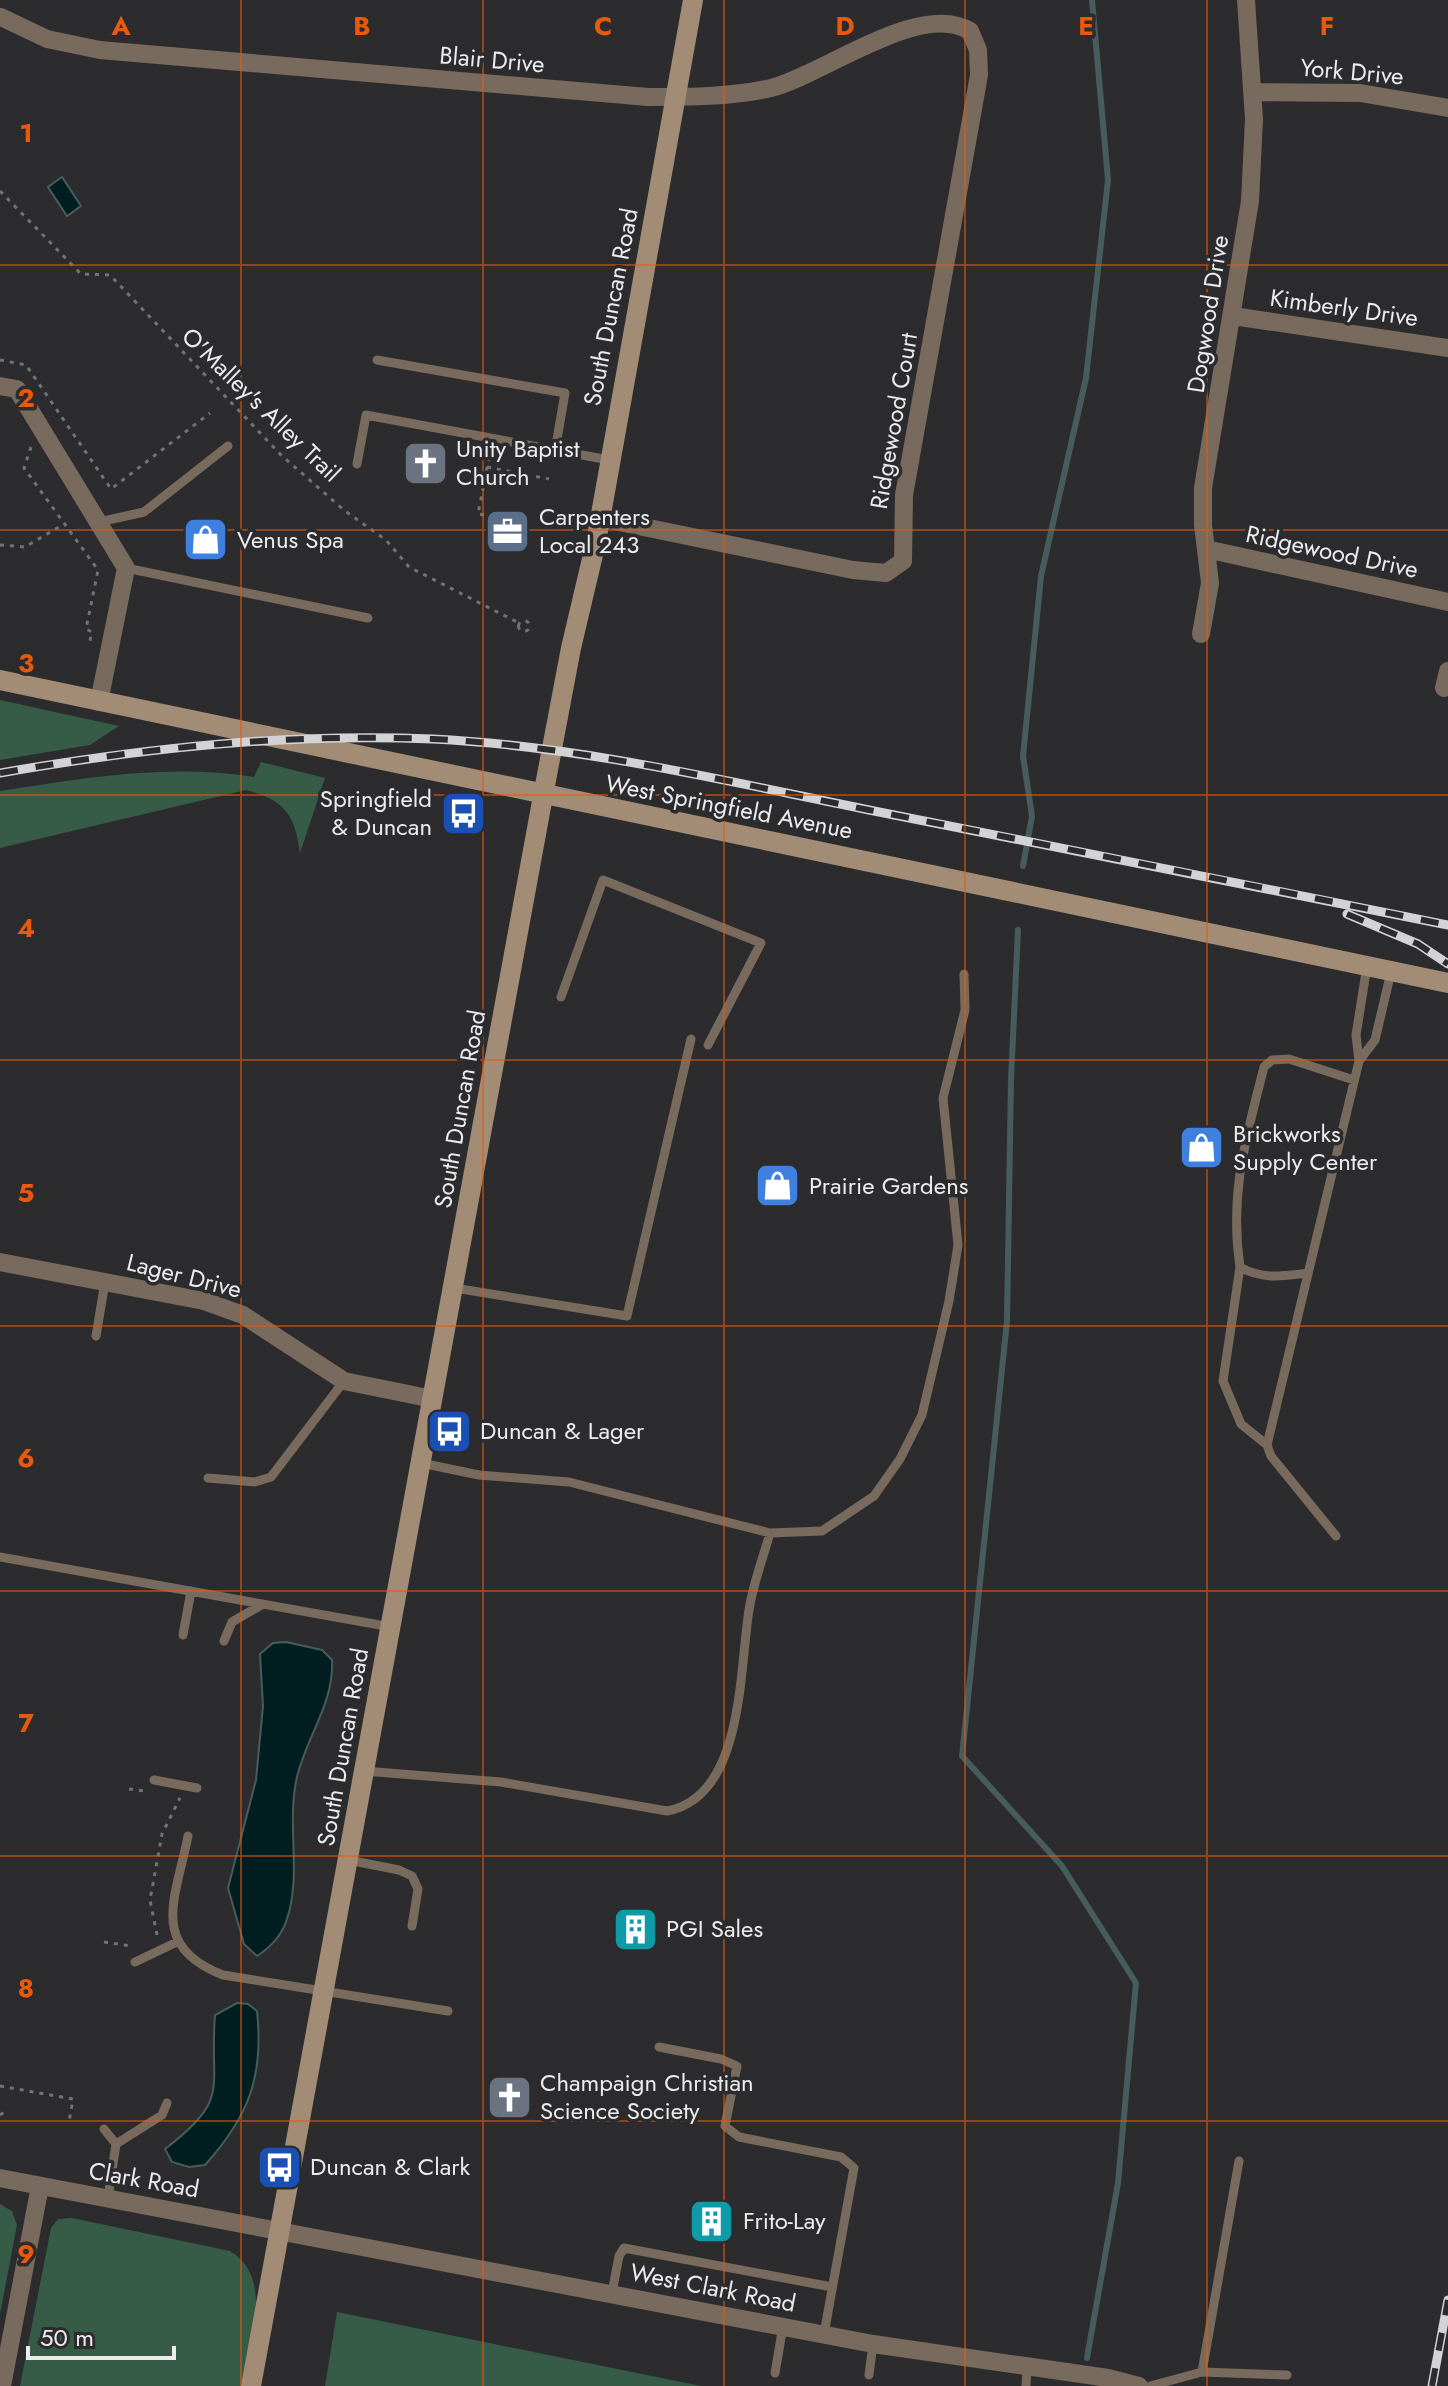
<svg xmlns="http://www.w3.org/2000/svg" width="1448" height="2386" font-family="Jost,sans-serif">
	<rect width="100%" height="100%" fill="#2c2c2e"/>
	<path fill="#365b47" d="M0,700L119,726L90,745L0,760Z
		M261,762L325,778L300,853C295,814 284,800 246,790L0,848V791C83,778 170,763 254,777Z
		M0,2204L12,2211L17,2225L0,2314Z
		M72,2218L230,2251C276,2279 248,2343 241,2386H20L51,2228L58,2219Z
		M337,2312L701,2386H325Z"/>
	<path fill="#001e1f" stroke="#475c5d" stroke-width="2" d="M62,177L81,206L67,216L48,187Z
		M286,1642L322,1650L332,1660C334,1704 307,1735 297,1777C286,1823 302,1874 287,1919C282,1935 271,1947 257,1956L244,1944L228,1888L256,1780L263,1706L260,1654L273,1643Z
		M237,2003L248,2004L257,2011C264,2076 249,2116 205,2165L189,2167L172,2162L165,2149C232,2098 209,2090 215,2015Z"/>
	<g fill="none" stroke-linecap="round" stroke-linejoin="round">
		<path stroke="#475c5d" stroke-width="6" d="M1023,866L1032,816L1023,756L1041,576L1086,378L1108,180L1092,0
			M1018,930L1011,1080L1007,1321L962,1756L1062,1866L1136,1983L1118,2183L1087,2358"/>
		<path stroke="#737375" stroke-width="3" stroke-dasharray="4 6" stroke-linecap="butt" d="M0,191L81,274L110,275L281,455L345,511L386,540L409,567L519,623
			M0,360L26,365L111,489L210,413
			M31,447L24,468L98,570L86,629L92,632L89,645
			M487,467L549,479
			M519,487L522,475
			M484,515L478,514L490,453
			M0,545L25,547L64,524
			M518.5 626a5.5 5.5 0 1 1 11 0a5.5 5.5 0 1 1-11 0Z
			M129,1789L145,1791
			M157,1935L150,1900L162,1834L180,1798
			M104,1942L131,1946
			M0,2086L73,2099L69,2122
			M0,2115L6,2111"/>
		<path stroke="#786a5c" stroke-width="9" d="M377,360L565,393L555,451
			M357,464L366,415L609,460
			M99,522L144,512L228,446
			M126,568L368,618
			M561,997L603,880L761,943L708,1045
			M1359,1061L1375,1040L1391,972
			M1240,1267L1223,1381L1241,1424L1267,1445
			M1308,1273C1284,1276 1262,1280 1240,1267C1229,1194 1246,1138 1264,1067L1272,1060L1289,1059L1354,1080
			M454,1288L627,1316L691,1039
			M96,1336L105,1282
			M421,1463L479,1475L569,1482L770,1533L822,1531L874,1496L900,1459L922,1415L949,1301L958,1245L943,1098L965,1010L964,974
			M208,1478L255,1482L271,1477L344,1381
			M1336,1536L1271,1456L1267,1445L1359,1061L1356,1035L1367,966
			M0,1557L391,1627
			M183,1635L191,1591
			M224,1641L232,1622L263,1604
			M364,1771L501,1782L667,1811C744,1797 739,1671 749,1610C753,1584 763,1558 770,1533
			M154,1780L197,1788
			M188,1836C176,1898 148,1946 223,1975L448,2011
			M348,1860L399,1870L412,1876L418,1889L412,1926
			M135,1962L177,1942
			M659,2047L721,2059L737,2066L725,2126L739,2137L841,2157L854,2168L824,2334
			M104,2129L116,2144L108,2198
			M116,2144L162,2115L167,2103
			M612,2293L619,2256L624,2248L832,2287
			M1202,2372L1287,2375
			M775,2373L783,2326
			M869,2375L873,2344
			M1026,2386L1027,2368
			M1150,2386L1202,2372L1239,2161"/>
		<path stroke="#786a5c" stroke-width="18" d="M1,17L47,39L100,50L648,97C689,97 731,97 771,88C823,75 920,0 970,31L978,50L979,75L904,495L903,561L886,573L853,570L600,518
			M1252,92L1360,93L1448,108
			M1233,316L1448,348
			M0,386L17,389L126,568L99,702
			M1206,549L1448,602
			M1201,634L1210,583L1203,525V488L1250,201L1254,119L1246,0
			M1444,688L1448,671
			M0,1262L204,1301L243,1315L344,1381L433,1399
			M0,2178L873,2344L1108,2378L1139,2386
			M2,2386L40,2186"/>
		<path stroke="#a38c76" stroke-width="20" d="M0,680L1448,983
			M251,2386L543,796L571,648L596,542L693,0"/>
		<defs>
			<path id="rail" d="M0,773C144,748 286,733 433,739C580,746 726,781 869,810C1062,848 1255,886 1448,925
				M1347,914L1418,944L1448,964
				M1432,2386L1448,2300"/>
		</defs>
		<use href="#rail" stroke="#d3d2d4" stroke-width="9"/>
		<use href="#rail" stroke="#2c2c2e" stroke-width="6" stroke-dasharray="18" stroke-linecap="butt"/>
	</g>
	<path fill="none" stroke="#e8590c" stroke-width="2" stroke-opacity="0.55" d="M241,0V2386M483,0V2386M724,0V2386M965,0V2386M1207,0V2386M0,265H1448M0,530H1448M0,795H1448M0,1060H1448M0,1326H1448M0,1591H1448M0,1856H1448M0,2121H1448"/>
	<defs>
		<symbol id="church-square" viewBox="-11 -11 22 22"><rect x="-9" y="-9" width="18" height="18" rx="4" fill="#6b7280" stroke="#2c2c2e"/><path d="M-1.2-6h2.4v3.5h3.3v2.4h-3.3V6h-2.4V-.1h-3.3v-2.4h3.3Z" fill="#fff"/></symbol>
		<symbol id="office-square" viewBox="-11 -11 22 22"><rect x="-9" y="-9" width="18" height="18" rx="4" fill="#5c6f8a" stroke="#2c2c2e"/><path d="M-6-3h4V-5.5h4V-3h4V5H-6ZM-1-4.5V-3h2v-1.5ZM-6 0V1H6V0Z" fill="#fff"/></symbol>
		<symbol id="shop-square" viewBox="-11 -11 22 22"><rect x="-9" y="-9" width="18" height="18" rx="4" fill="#3f7fe0" stroke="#2c2c2e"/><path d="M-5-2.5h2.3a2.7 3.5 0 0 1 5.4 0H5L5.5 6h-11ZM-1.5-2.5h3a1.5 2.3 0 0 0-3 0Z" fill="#fff"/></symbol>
		<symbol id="bus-square" viewBox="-11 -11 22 22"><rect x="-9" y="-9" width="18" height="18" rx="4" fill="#1a4fb4" stroke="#2c2c2e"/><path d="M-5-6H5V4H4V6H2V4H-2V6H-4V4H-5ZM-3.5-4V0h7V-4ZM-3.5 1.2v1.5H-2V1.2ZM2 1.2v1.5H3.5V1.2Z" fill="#fff"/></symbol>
		<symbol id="building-square" viewBox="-11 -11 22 22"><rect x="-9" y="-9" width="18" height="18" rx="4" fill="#0f9aa8" stroke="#2c2c2e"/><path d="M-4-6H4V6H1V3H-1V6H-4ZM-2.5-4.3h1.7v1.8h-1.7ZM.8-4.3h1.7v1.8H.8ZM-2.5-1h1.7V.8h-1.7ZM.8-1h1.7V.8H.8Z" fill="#fff"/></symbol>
	</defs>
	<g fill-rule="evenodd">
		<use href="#church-square" x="400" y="438" width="51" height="51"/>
		<use href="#office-square" x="482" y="506" width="51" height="51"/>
		<use href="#shop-square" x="180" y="514" width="51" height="51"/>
		<use href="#bus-square" x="438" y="788" width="51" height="51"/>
		<use href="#shop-square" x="1176" y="1122" width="51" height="51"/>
		<use href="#shop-square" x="752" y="1160" width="51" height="51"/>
		<use href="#bus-square" x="424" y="1406" width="51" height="51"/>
		<use href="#building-square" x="610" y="1904" width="51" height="51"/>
		<use href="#church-square" x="484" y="2072" width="51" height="51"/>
		<use href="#bus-square" x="254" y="2142" width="51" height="51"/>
		<use href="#building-square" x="686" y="2196" width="51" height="51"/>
	</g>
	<g text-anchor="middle" stroke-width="7" stroke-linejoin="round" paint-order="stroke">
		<g font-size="24" fill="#ecebed" stroke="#2c2c2e">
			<text transform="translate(492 60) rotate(5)" y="8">Blair Drive</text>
			<text transform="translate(1352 72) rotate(5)" y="8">York Drive</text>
			<text transform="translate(611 307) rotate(-79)" y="8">South Duncan Road</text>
			<text transform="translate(1344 308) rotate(8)" y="8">Kimberly Drive</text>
			<text transform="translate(1208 314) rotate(-81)" y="8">Dogwood Drive</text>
			<text transform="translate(261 405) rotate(44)" y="8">O'Malley's Alley Trail</text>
			<text transform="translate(894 421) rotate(-80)" y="8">Ridgewood Court</text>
			<text transform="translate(1332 552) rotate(12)" y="8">Ridgewood Drive</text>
			<text transform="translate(729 807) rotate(11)" y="8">West Springfield Avenue</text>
			<text transform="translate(460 1109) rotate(-80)" y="8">South Duncan Road</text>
			<text transform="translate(184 1276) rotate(14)" y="8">Lager Drive</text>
			<text transform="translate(343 1747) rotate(-80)" y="8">South Duncan Road</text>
			<text transform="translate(144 2180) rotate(10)" y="8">Clark Road</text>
			<text transform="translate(713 2288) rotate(11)" y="8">West Clark Road</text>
		</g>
		<g font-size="24" fill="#ecebed" stroke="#2c2c2e" text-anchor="start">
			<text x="456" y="457">Unity Baptist<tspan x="456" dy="28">Church</tspan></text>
			<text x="539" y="525">Carpenters<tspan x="539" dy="28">Local 243</tspan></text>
			<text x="237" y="548">Venus Spa</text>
			<text x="432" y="807" text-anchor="end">Springfield<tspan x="432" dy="28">&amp; Duncan</tspan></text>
			<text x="1233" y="1142">Brickworks<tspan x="1233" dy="28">Supply Center</tspan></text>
			<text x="809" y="1194">Prairie Gardens</text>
			<text x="480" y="1439">Duncan &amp; Lager</text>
			<text x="666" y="1937">PGI Sales</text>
			<text x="540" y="2091">Champaign Christian<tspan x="540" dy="28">Science Society</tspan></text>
			<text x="310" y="2175">Duncan &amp; Clark</text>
			<text x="743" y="2229">Frito-Lay</text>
		</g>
	</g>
	<g font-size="26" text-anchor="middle" font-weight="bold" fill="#e8590c" stroke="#2c2c2e" stroke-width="7" stroke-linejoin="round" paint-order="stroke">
		<text x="121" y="35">A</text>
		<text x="362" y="35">B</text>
		<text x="603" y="35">C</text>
		<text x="845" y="35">D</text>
		<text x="1086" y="35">E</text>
		<text x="1327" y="35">F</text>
		<text x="26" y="142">1</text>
		<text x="26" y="407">2</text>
		<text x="26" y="672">3</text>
		<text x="26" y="937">4</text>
		<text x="26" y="1202">5</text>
		<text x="26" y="1467">6</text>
		<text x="26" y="1732">7</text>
		<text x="26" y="1997">8</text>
		<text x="26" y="2263">9</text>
	</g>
	<path d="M28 2346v12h146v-12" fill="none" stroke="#ecebed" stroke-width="4"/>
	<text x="40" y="2346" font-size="24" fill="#ecebed" stroke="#2c2c2e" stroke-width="6" paint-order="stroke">50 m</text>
</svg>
